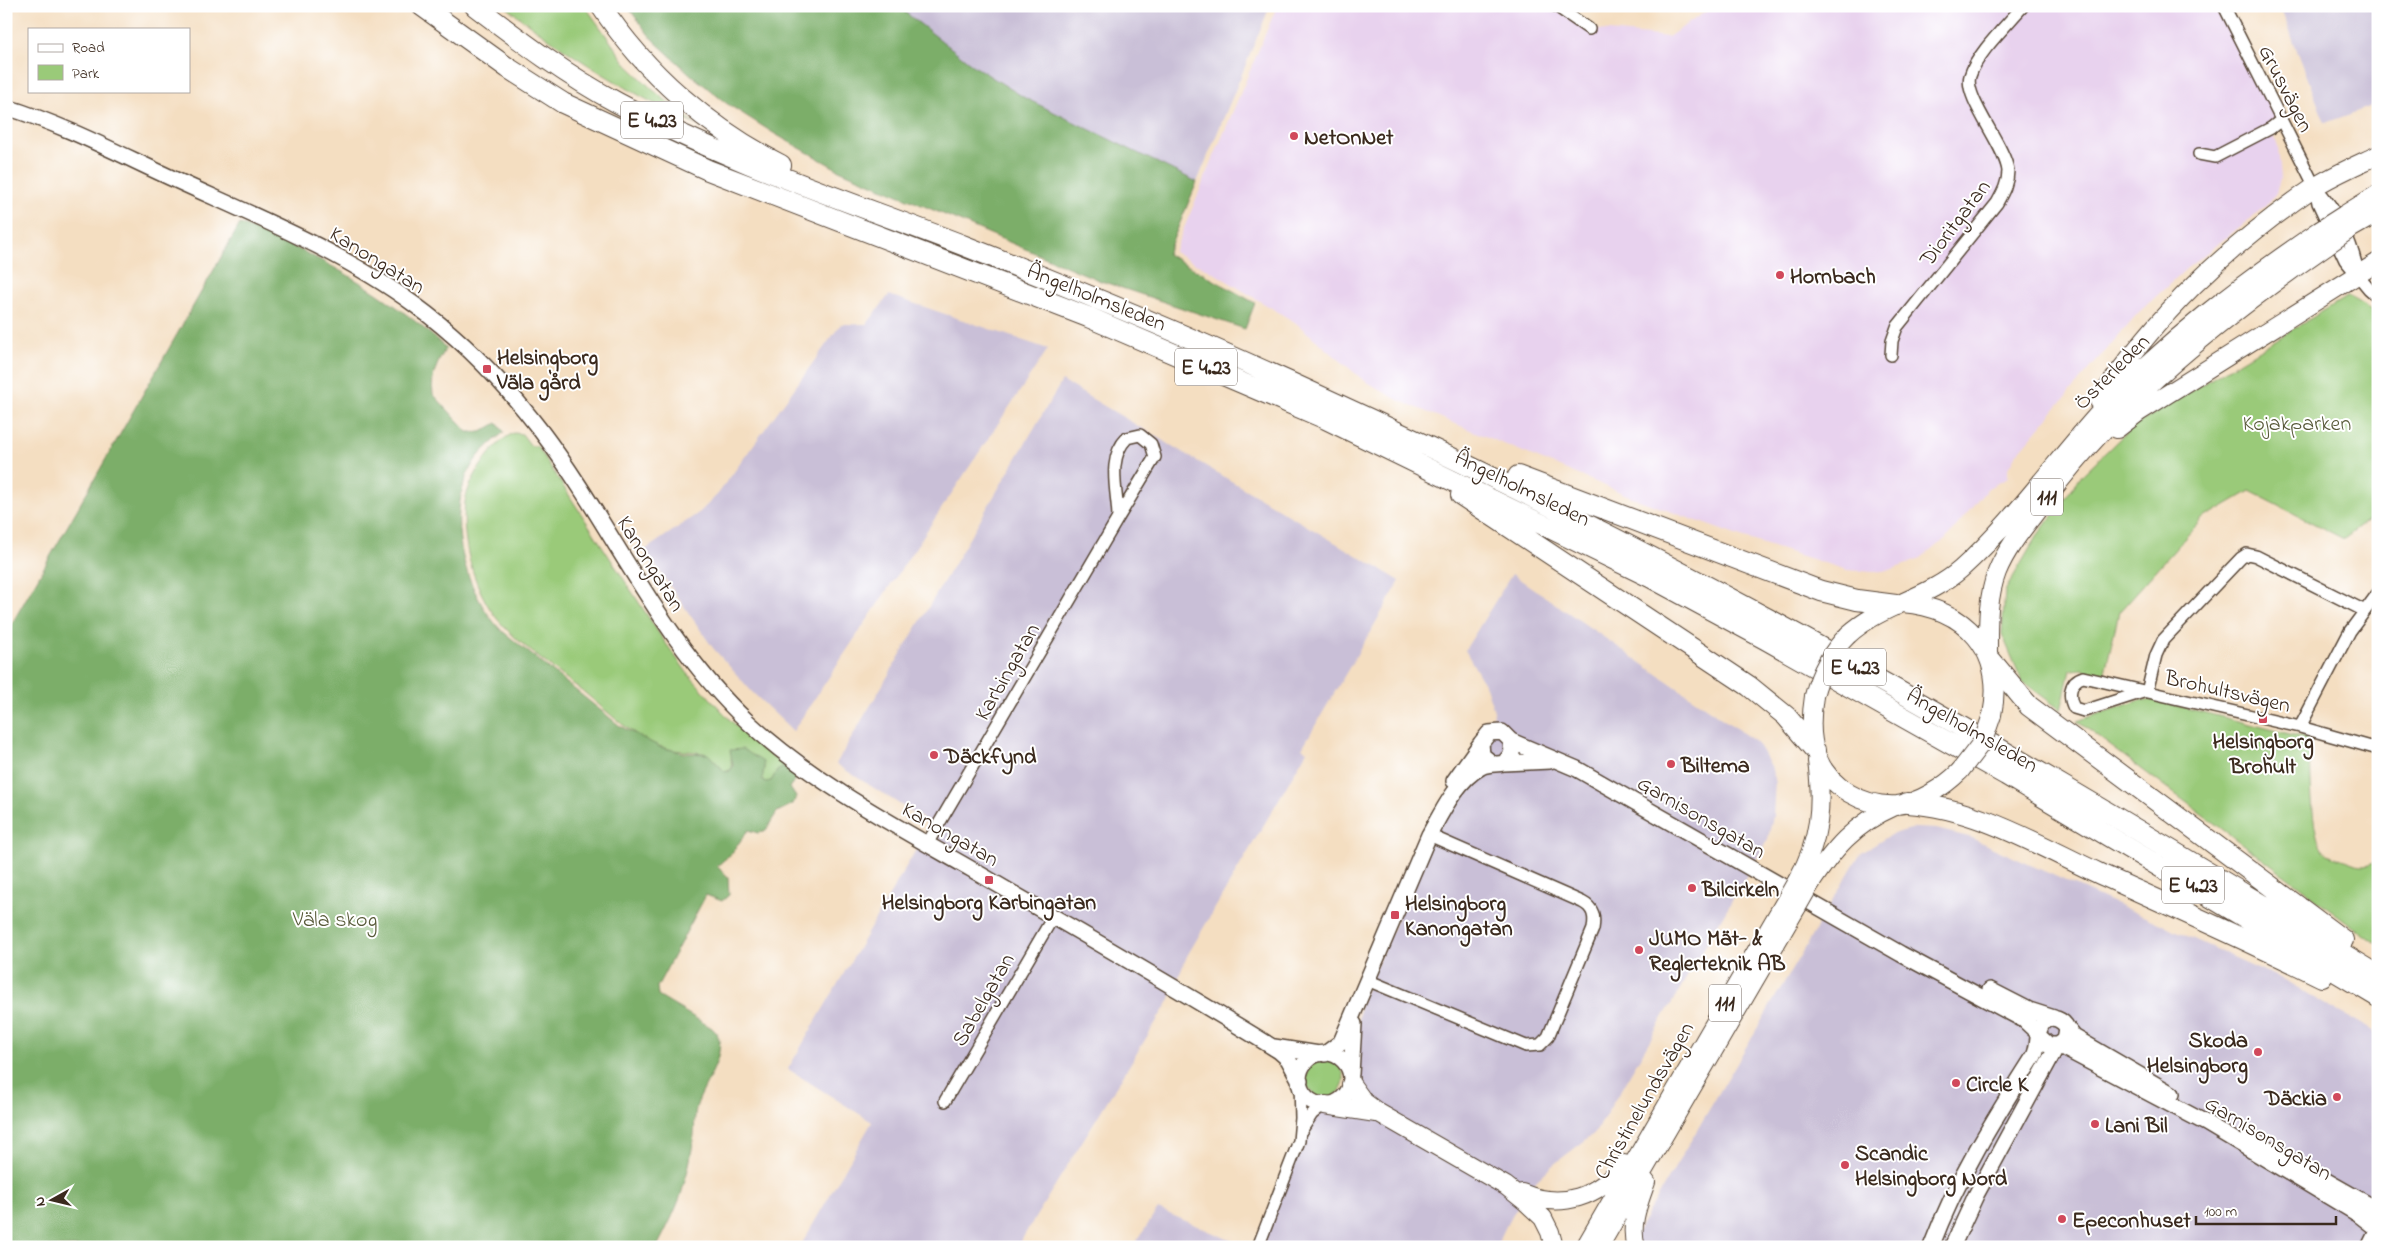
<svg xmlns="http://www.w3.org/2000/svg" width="2384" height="1253" font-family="'Indie Flower',sans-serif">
	<rect width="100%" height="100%" fill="#fff"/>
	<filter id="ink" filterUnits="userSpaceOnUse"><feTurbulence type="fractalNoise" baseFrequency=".02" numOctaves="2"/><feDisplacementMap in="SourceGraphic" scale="10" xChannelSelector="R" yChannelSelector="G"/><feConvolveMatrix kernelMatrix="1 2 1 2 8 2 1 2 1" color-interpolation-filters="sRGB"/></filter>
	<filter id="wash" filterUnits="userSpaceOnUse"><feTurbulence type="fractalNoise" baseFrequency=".0096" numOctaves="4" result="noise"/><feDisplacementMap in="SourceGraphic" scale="20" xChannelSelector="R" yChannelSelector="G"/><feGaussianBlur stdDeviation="1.12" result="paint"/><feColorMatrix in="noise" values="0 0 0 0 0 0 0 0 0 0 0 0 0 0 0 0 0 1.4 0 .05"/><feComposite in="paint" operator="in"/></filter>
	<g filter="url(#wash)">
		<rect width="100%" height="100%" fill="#f4dec1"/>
		<path fill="#e8d2ee" d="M1277,6H1556L1589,29L1668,37L1714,6H2224L2281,120L2271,128L2278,147L2281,177L2276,193L2264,208L2187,268L2138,313L2015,456L2008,468V478L1988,488L1945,540L1918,560L1890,570L1873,572L1847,570L1741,537L1639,500L1398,400L1362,379L1296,323L1214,273L1174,252Z"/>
		<path fill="#c9bfd7" d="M897,6H1270L1197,182L1025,98L974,66Z
			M2280,6H2378V104L2325,123Z
			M889,295L1048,349L793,731L753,693L713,648L645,550L700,512L718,494L841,324H867Z
			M1062,381L1400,581L1302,748L1307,751L1187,956L1169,1001L1017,1247H800L872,1122L788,1069L931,824L836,764Z
			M1512,574L1756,742L1771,766L1775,780L1773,816L1768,839L1596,1132L1553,1165L1536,1181L1510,1218L1496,1247H1261L1303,1134L1320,1111L1371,1114L1353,1078L1360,1004L1434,833L1489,754L1494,711L1486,687L1465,650Z
			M1915,828L1936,829L1969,837L2286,981L2378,1034V1247H1628L1860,854L1892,834Z
			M1158,1209L1246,1247H1133Z"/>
		<path fill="#9aca79" stroke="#6a7a4c" d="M505,6H585L627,65L653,90L696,125C627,91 566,54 505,6Z
			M2348,296L2378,314V513L2344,539L2250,491L2202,519L2119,612L2103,680L2083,669L2070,670L2061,710L2022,681L2002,634L2005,591L2037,536L2083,474L2132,427Z
			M514,433L522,434L531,446H537L662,638L688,674L731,721L784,766L777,771L771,781L766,782L762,779L764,768L763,762L731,758L732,769L725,772L708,754C691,750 677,753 659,746C632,736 608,712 585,693C559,672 520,646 498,620C473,589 461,541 465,502C468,480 494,441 514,433Z
			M2141,700H2154L2310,739C2311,761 2309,839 2325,852C2331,857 2343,859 2350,862C2361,866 2369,867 2378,858V945L2077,721Z
			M1306 1079a19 19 0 1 1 38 0a19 19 0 1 1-38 0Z"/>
		<path fill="#7bae69" stroke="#5b6c44" d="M627,6H897L974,66L1025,98L1197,182L1167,254L1255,303L1245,329L1101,281L839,170L775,134L726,103L689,73L652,39Z
			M240,224C315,253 387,292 446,348C438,362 430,376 433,394L468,432H481L497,423L504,432C493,442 477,454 470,469C445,518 464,592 501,630L620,726L660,747L684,753L708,754L725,772L730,771L733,766L730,750L743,749L763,762L764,768L762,779L766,782L771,781L777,771L784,766L797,776L790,788L796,797L793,804L777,812L766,830L758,833L748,830L731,854L717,866L728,878L729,895L722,901L706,895L657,987L658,996L712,1028C734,1047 702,1086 696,1108C694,1117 695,1126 694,1135C692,1151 689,1168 684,1184C679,1205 667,1227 657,1247H6V634Z"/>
	</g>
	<g filter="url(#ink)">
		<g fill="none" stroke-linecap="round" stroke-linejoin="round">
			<defs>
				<path id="street" d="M1556,6L1589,29
					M2224,6L2315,187L2318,203L2345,260L2369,289L2378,297
					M2199,154L2215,157L2271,128L2281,120
					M2315,187C2337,209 2353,244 2358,274
					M1891,355L1892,341L1897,327L1997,203C2003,192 2008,183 2008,171C2006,147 1963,97 1970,76C1977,53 2007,25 2023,6
					M2143,692L2084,711L2074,708C2068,697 2069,681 2083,677L2300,727L2378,749
					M2147,692L2156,655L2163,640L2241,558L2247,554L2256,556L2363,610
					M2300,727L2350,631L2378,593
					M927,844L1118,518C1118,493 1106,459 1127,438L1140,435L1151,444L1155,457L1118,518
					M1367,980L1526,1046L1540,1045L1548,1037L1593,929C1595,917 1594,908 1582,902L1429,835
					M945,1101L1053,917
					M1301,1131L1312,1114L1323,1105
					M1258,1247L1299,1141L1301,1118L1300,1084
					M2367,1247L2376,1229"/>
				<path id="secondary" d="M6,107C65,125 121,155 178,181C259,218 343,252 415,305C463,340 505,384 541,431C613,526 659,639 748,722C813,782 894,825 971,869C1074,929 1178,988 1279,1051L1288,1059L1300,1081
					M1511,741L1577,769L1901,954L2024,1020L2039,1034
					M1504,763L1550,761
					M1454,781L1481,743
					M1990,990L2029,1010L2054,1018
					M2067,1028L2074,1037L2172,1094
					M2058,1045L2206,1123L2358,1214L2376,1228
					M1274,1047L1319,1054
					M1299 1079a26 26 0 1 1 52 0a26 26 0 1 1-52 0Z
					M1325,1054L1341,1042L1429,835C1442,812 1457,780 1481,767C1489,763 1496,765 1504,763L1512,753L1511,741L1502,732L1489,733L1481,743L1482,755L1492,763
					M1351,1074L1354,1024
					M2249,1137L2378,1210
					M1931,1247C1957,1178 1995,1117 2034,1056C2040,1045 2035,1028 2045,1021C2053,1015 2063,1020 2067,1028L2065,1040L2058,1045H2049L2040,1037
					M1952,1247L1976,1195L2057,1046"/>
				<path id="primary" d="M2344,215L2378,194
					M2350,229L2378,213
					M2099,401C2157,313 2226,248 2313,188C2333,175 2357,165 2378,155
					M2117,429L2139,412L2378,262
					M1902,603C1966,608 2005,651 1992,715
					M1848,635C1882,604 1927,599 1961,569C2013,522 2054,463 2101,411C2166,341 2241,284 2319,231
					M1988,654C1988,626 1987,598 1997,572C2008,545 2028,523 2045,500C2122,397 2222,318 2327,245
					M1814,696C1811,715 1810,738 1817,756C1829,788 1864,807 1897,805C1919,803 1944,787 1960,771
					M1798,879C1820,841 1823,804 1817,761
					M1809,886C1833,849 1854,824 1895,806
					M1351,1084L1364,1102L1379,1113L1506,1186L1526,1202L1543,1218L1550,1232L1554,1247
					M1325,1105L1376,1113
					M1522,1193C1562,1210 1598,1197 1624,1164
					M1585,1247L1786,900
					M1599,1247L1797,907
					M1636,1247C1629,1225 1639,1202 1646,1182"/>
				<path id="highway" d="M422,6L508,68L563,103L708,170L1088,317L1326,419L1650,577L1765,639L2006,775L2378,997
					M475,6C521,41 567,76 618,103C729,162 848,201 965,246C1085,293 1205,343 1322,397C1475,467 1626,542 1774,622C1979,733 2178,854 2378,975
					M601,6C646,74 709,128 781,165
					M1518,476L1821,591L1857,600L1896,605
					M1461,495L1749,686L1786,716L1815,750
					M1991,660L2029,706L2343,940
					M1907,803C1975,807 2038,845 2098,873C2173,907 2248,940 2322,977"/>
			</defs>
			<use href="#street" stroke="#574536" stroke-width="14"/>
			<use href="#secondary" stroke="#574536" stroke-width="18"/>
			<use href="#primary" stroke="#574536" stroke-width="20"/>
			<use href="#highway" stroke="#574536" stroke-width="22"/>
			<use href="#street" stroke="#fff" stroke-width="11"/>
			<use href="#secondary" stroke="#fff" stroke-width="15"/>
			<use href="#primary" stroke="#fff" stroke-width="18"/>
			<use href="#highway" stroke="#fff" stroke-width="20"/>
			<defs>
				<path id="primary-bridge" d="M2319,231L2344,215
					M2327,245L2350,229
					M1814,696C1820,672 1830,653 1848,635
					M1960,771L1983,741L1992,715
					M1786,900L1798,879
					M1797,907L1809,886"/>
			</defs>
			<use href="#primary-bridge" stroke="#574536" stroke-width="20" stroke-linecap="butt"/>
			<use href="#primary-bridge" stroke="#fff" stroke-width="18"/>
		</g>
	</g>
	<g fill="#d1495b" stroke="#fff" stroke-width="2">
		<circle cx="1294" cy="136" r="5"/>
		<circle cx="1780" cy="275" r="5"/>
		<rect x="482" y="364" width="10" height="10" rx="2.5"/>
		<rect x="2258" y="714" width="10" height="10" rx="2.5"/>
		<circle cx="934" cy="755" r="5"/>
		<circle cx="1671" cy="764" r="5"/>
		<rect x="984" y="875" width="10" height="10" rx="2.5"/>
		<circle cx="1692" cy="888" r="5"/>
		<rect x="1390" y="910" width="10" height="10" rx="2.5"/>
		<circle cx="1639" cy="950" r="5"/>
		<circle cx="2258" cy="1052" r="5"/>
		<circle cx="1956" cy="1083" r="5"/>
		<circle cx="2337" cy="1097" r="5"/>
		<circle cx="2095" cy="1124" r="5"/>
		<circle cx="1845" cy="1165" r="5"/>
		<circle cx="2062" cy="1219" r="5"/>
	</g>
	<g text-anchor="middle" stroke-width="4" stroke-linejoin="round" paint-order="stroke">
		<g fill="#fff" stroke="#766a62" stroke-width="1">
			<rect x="621" y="101.5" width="62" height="37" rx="4"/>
			<rect x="1175" y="348.5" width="62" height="37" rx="4"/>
			<rect x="2031" y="478.5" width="32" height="37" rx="4"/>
			<rect x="1824" y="648.5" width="62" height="37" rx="4"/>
			<rect x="2162" y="866.5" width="62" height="37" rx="4"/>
			<rect x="1709" y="984.5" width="32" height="37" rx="4"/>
		</g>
		<g font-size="21" font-weight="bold" fill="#3b2a1e">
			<text x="652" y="127">E 4.23</text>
			<text x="1206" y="374">E 4.23</text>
			<text x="2047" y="504">111</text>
			<text x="1855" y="674">E 4.23</text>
			<text x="2193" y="892">E 4.23</text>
			<text x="1725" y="1010">111</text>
		</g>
		<g font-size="22" fill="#3b2a1e" stroke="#fff">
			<text transform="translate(2287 88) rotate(63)" y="8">Grusvägen</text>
			<text transform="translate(1954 222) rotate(-53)" y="8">Dioritgatan</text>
			<text transform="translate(378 259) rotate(32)" y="8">Kanongatan</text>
			<text transform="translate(1097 296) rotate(22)" y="8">Ängelholmsleden</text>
			<text transform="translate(2111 371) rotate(-45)" y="8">Österleden</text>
			<text transform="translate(1523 487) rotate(26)" y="8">Ängelholmsleden</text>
			<text transform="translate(652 563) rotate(58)" y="8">Kanongatan</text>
			<text transform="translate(1006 671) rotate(-60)" y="8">Karbingatan</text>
			<text transform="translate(2228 690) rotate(13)" y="8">Brohultsvägen</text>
			<text transform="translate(1973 729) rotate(30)" y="8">Ängelholmsleden</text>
			<text transform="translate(1702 816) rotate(30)" y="8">Garnisonsgatan</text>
			<text transform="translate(951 833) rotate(30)" y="8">Kanongatan</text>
			<text transform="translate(982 999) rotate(-60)" y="8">Sabelgatan</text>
			<text transform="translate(1643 1100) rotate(-60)" y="8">Christinelundsvägen</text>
			<text transform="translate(2269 1137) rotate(31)" y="8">Garnisonsgatan</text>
		</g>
		<g font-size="22" font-weight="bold" fill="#3b2a1e" stroke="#fff" text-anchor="start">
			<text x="1304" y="144">NetOnNet</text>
			<text x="1790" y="283">Hornbach</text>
			<text x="497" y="364">Helsingborg<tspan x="497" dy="25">Väla gård</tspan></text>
			<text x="2263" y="748" text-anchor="middle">Helsingborg<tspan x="2263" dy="25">Brohult</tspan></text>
			<text x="944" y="763">Däckfynd</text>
			<text x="1681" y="772">Biltema</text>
			<text x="1702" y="896">Bilcirkeln</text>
			<text x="989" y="909" text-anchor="middle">Helsingborg Karbingatan</text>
			<text x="1405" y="910">Helsingborg<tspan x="1405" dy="25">Kanongatan</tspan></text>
			<text x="1649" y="945">JUMO Mät- &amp;<tspan x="1649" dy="25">Reglerteknik AB</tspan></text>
			<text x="2248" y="1047" text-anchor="end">Skoda<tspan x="2248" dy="25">Helsingborg</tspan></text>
			<text x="1966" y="1091">Circle K</text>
			<text x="2327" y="1105" text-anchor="end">Däckia</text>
			<text x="2105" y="1132">Lani Bil</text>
			<text x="1855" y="1160">Scandic<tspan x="1855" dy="25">Helsingborg Nord</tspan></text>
			<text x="2072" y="1227">Epeconhuset</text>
		</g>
		<g font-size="22" fill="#585a39" stroke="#fff">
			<text x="2297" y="430">Kojakparken</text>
			<text x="335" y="926">Väla skog</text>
		</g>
	</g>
	<rect width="2384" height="1253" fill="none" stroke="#fff" stroke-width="25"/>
	<rect x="28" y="28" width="162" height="65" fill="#ffffff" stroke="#b1aaa5"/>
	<rect x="38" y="44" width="25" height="8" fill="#ffffff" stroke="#b1aaa5"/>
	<text x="72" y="52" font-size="15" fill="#3b2a1e">Road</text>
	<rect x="38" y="65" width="25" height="15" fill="#9aca79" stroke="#b1aaa5"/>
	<text x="72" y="78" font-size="15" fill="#3b2a1e">Park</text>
	<g transform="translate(52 1200) rotate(262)" stroke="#ffffff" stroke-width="4" paint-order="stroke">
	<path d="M0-4L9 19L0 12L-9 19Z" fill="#3b2a1e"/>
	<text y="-8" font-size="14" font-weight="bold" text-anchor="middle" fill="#3b2a1e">N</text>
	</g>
	<path d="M2196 1216v8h140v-8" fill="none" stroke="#3b2a1e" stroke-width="2.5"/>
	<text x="2204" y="1216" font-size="15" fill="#3b2a1e" stroke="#ffffff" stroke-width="4" paint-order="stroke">100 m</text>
</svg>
